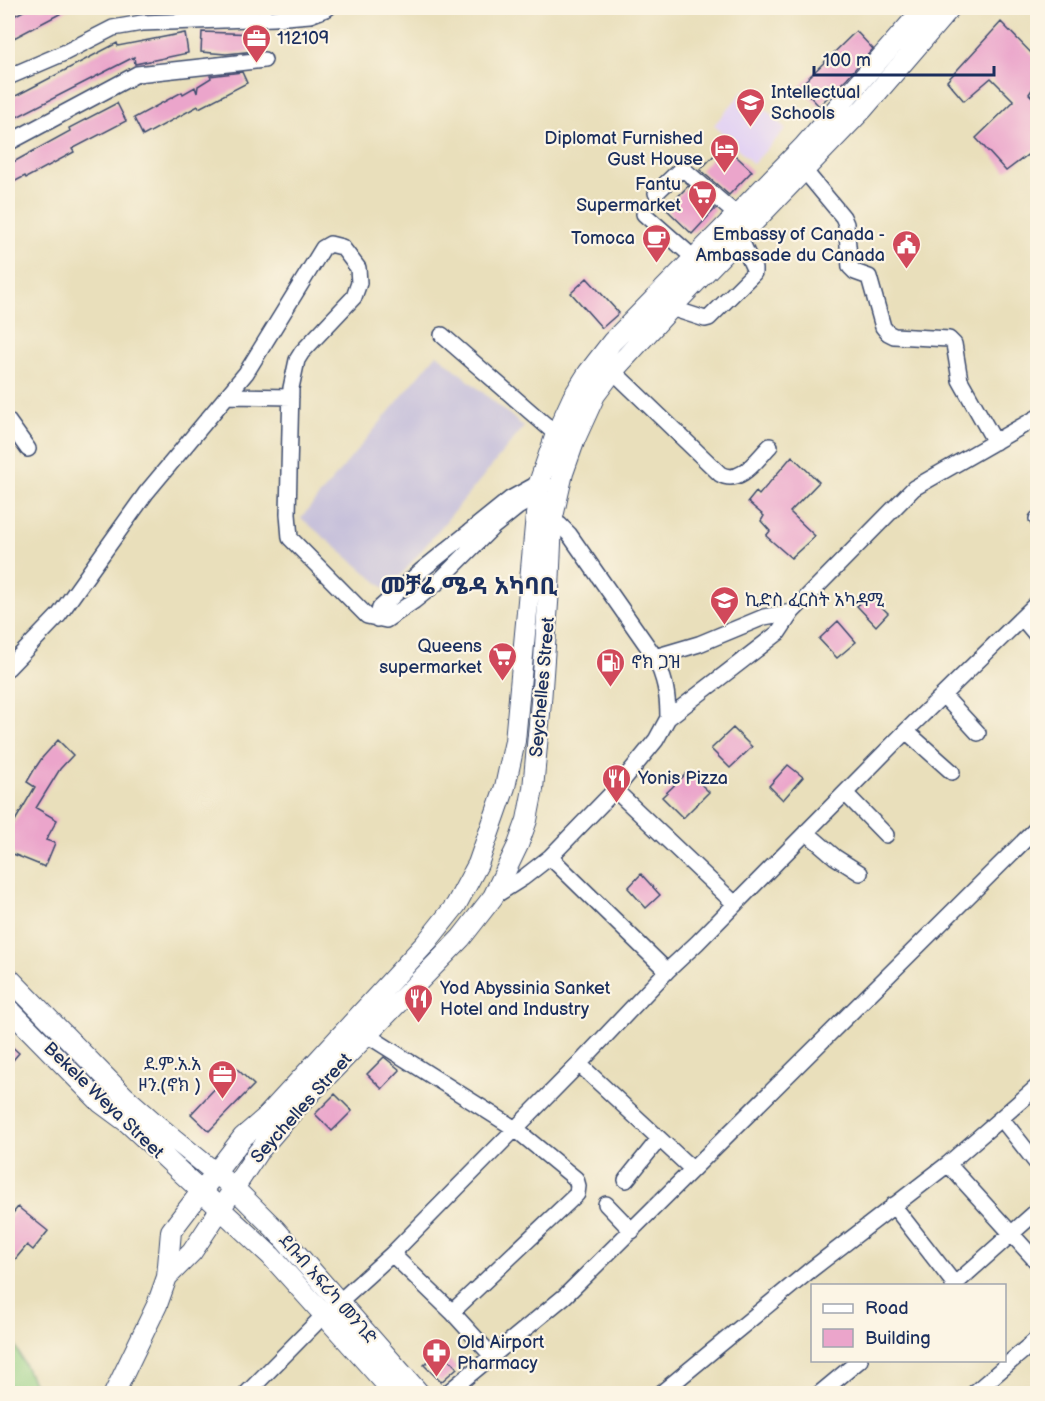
<svg xmlns="http://www.w3.org/2000/svg" width="1045" height="1401" font-family="'Balsamiq Sans','Noto Sans Ethiopic',sans-serif">
	<rect width="100%" height="100%" fill="#fcf5e5"/>
	<filter id="ink" filterUnits="userSpaceOnUse"><feTurbulence type="fractalNoise" baseFrequency=".0167" numOctaves="2"/><feDisplacementMap in="SourceGraphic" scale="12" xChannelSelector="R" yChannelSelector="G"/><feConvolveMatrix kernelMatrix="1 2 1 2 8 2 1 2 1" color-interpolation-filters="sRGB"/></filter>
	<filter id="wash" filterUnits="userSpaceOnUse"><feTurbulence type="fractalNoise" baseFrequency=".008" numOctaves="4" result="noise"/><feDisplacementMap in="SourceGraphic" scale="24" xChannelSelector="R" yChannelSelector="G"/><feGaussianBlur stdDeviation="1.35" result="paint"/><feColorMatrix in="noise" values="0 0 0 0 0 0 0 0 0 0 0 0 0 0 0 0 0 1.4 0 .05"/><feComposite in="paint" operator="in"/></filter>
	<g filter="url(#wash)">
		<rect width="100%" height="100%" fill="#e9dfbb"/>
		<path fill="#e3d3f3" d="M745,89L786,129L753,164L714,125Z"/>
		<path fill="#c6c0da" d="M437,354L524,427L388,591L301,518Z"/>
		<path fill="#95cf82" stroke="#587f70" stroke-width="1.5" d="M8,1330L38,1393H8Z"/>
		<g id="blocks">
			<path fill="#eba5cb" d="M29,8H71L14,38L8,24V19Z
				M1001,22L1038,60V81L1029,94L1038,103V147L1006,171L976,138L1014,101L991,78L964,101L947,81Z
				M856,31L873,49L847,78L819,106L800,86Z
				M202,32L256,34L255,51L226,54L201,52Z
				M185,33L188,53L135,64L134,57L15,118L8,102V100L117,43L118,46Z
				M242,72L247,83L199,108L198,106L143,136L134,118L182,92L183,94L195,87L197,93L198,86L211,78L210,76Z
				M117,103L126,121L72,149L74,152L26,178L25,176L8,185V165L70,131L69,128Z
				M724,145L752,171L729,195L700,170Z
				M688,186L715,209L692,234L666,209Z
				M587,278L619,313L602,328L571,293Z
				M792,456L819,482L790,512L815,536L791,558L766,536L770,531L761,521L764,516L748,502L756,492L759,495Z
				M868,594L888,613L876,626L857,606Z
				M838,621L856,642L837,658L819,639Z
				M733,728L752,747L730,768L711,749Z
				M58,740L73,755L60,769L36,808L57,820L46,840L55,843L45,867L8,852V824L12,826L35,787L27,782L34,770L42,758Z
				M788,765L803,777L783,800L769,786Z
				M688,772L709,792L683,818L662,797Z
				M641,874L660,895L646,908L628,888Z
				M8,1043L19,1053L8,1066Z
				M384,1057L400,1070L382,1089L367,1074Z
				M235,1067L254,1085L209,1131L191,1114Z
				M335,1094L352,1111L332,1131L315,1114Z
				M18,1207L48,1231L33,1250L27,1245L8,1268V1219Z
				M440,1350L457,1368L441,1382L424,1365Z"/>
		</g>
	</g>
	<g filter="url(#ink)">
		<use href="#blocks" fill-opacity="0" stroke="#3a496c" stroke-width="1.5"/>
		<g fill="none" stroke-linecap="round" stroke-linejoin="round">
			<defs>
				<path id="minor" d="M8,77L64,53L113,28L142,23L274,18L310,15L328,8
					M8,143L137,74L264,60
					M804,170L843,217L846,224L850,267L855,272L869,277L883,327L888,333L894,336L949,339L954,344L960,380L995,442
					M656,193L682,168L737,215
					M644,214L695,259
					M671,308L705,319L709,318L754,273V269L740,238
					M442,335L556,434
					M613,371L720,474C740,486 757,459 770,446
					M227,396L291,397
					M8,421L28,449
					M545,517L560,525L569,534L655,657C665,680 668,693 668,718
					M1037,519L1038,520
					M377,619L380,608L422,570L510,499L539,483L546,484
					M1023,619L1038,637
					M655,657L699,644L764,617L792,612
					M8,668L59,615L146,493L246,373L323,248L330,244L342,247L358,268L359,283L354,297L302,352L297,360L291,388L288,514L290,538L367,616L386,620L414,601L438,582L493,527L518,507L537,496L546,498
					M943,695L978,733
					M906,731L952,772
					M615,790L735,904
					M845,793L886,835
					M806,832L835,857L860,873
					M550,857L667,971
					M493,897L523,878L550,857L615,790L656,740L668,718L778,633L792,612L914,488L1038,417
					M367,1035L514,1128L576,1179L578,1186L577,1194L452,1312
					M579,1064L692,1169
					M1001,1118L1038,1165
					M948,1164L1038,1263
					M626,1180L659,1139
					M606,1204L632,1231
					M893,1205L956,1286
					M392,1254L452,1312L492,1356
					M953,1286L1038,1210
					M340,1301L392,1254L579,1064L667,971L697,943L906,731L1038,602
					M246,1394L324,1315
					M446,1394L565,1296L1038,827
					M660,1394L808,1272L948,1164L1038,1086
					M819,1394L860,1360
					M973,1394L1038,1338"/>
				<path id="major" d="M8,977L124,1096L158,1126L234,1188L275,1229L420,1394
					M8,1008L101,1103L128,1123L271,1256L395,1394
					M167,1277L192,1252L258,1152L295,1109L461,938L493,897L518,845L527,820L533,789L541,702L549,589L552,521L563,473L575,439L595,395L613,371L671,308L863,109L950,8
					M114,1394L157,1305L167,1277L171,1231L243,1137L265,1118L425,944L456,905L478,864L505,787L515,741L539,483L556,434L573,397L588,373L612,342L803,147L924,8"/>
			</defs>
			<use href="#minor" stroke="#3a496c" stroke-width="18"/>
			<use href="#major" stroke="#3a496c" stroke-width="22"/>
			<use href="#minor" stroke="#fff" stroke-width="15"/>
			<use href="#major" stroke="#fff" stroke-width="20"/>
		</g>
	</g>
	<defs>
		<symbol id="office-pin" viewBox="-11 -11 22 30"><path d="M0 17L-7.5 6A9.5 9.5 0 1 1 7.5 6Z" fill="#d1495b" stroke="#fcf5e5"/><path d="M-6-3h4V-5.5h4V-3h4V5H-6ZM-1-4.5V-3h2v-1.5ZM-6 0V1H6V0Z" fill="#fff"/></symbol>
		<symbol id="school-pin" viewBox="-11 -11 22 30"><path d="M0 17L-7.5 6A9.5 9.5 0 1 1 7.5 6Z" fill="#d1495b" stroke="#fcf5e5"/><path d="M0-5L7-2L0 1L-7-2ZM-4 1L0 2.5L4 1V4Q0 6-4 4Z" fill="#fff"/></symbol>
		<symbol id="hotel-pin" viewBox="-11 -11 22 30"><path d="M0 17L-7.5 6A9.5 9.5 0 1 1 7.5 6Z" fill="#d1495b" stroke="#fcf5e5"/><path d="M-6-4.5h1.5V1H6V5H4.5V3h-9V5H-6ZM-4 0a1.8 1.8 0 1 1 3.6 0ZM.5 0V-2.5h3Q6-2.5 6 0Z" fill="#fff"/></symbol>
		<symbol id="supermarket-pin" viewBox="-11 -11 22 30"><path d="M0 17L-7.5 6A9.5 9.5 0 1 1 7.5 6Z" fill="#d1495b" stroke="#fcf5e5"/><path d="M-6-5.5h2.5l.6 2H6L4.5 2H-2.5L-4.4-4H-6ZM-1.5 3.2a1.3 1.3 0 1 0 .1 0ZM3 3.2a1.3 1.3 0 1 0 .1 0Z" fill="#fff"/></symbol>
		<symbol id="cafe-pin" viewBox="-11 -11 22 30"><path d="M0 17L-7.5 6A9.5 9.5 0 1 1 7.5 6Z" fill="#d1495b" stroke="#fcf5e5"/><path d="M-5.5-4.5H6V0H3Q3 3.5 0 3.5H-2.5Q-5.5 3.5-5.5 0ZM3-3.2v2h1.7v-2ZM-6 4.5H4V6H-6Z" fill="#fff"/></symbol>
		<symbol id="civic-pin" viewBox="-11 -11 22 30"><path d="M0 17L-7.5 6A9.5 9.5 0 1 1 7.5 6Z" fill="#d1495b" stroke="#fcf5e5"/><path d="M-.6-6.5H3V-4.5H.6V-3L4-1V1h2V6H-6V1h2V-1L-.6-3ZM-1.2 2.5V6h2.4V2.5Z" fill="#fff"/></symbol>
		<symbol id="fuel-pin" viewBox="-11 -11 22 30"><path d="M0 17L-7.5 6A9.5 9.5 0 1 1 7.5 6Z" fill="#d1495b" stroke="#fcf5e5"/><path d="M-5.5-6h7V0h2V4h1.3V-2.5L3-4.5l.8-.8L6-3V5H2.5V1h-1V6h-7ZM-4.2-4.7v3.2H.2V-4.7Z" fill="#fff"/></symbol>
		<symbol id="restaurant-pin" viewBox="-11 -11 22 30"><path d="M0 17L-7.5 6A9.5 9.5 0 1 1 7.5 6Z" fill="#d1495b" stroke="#fcf5e5"/><path d="M-5-6h1v4h1v-4h1v4h1v-4h1v5L-1.5 .5V6h-2V.5L-5-1ZM5-6V6H3V1.5H1.5Q1.5-4 5-6Z" fill="#fff"/></symbol>
		<symbol id="pharmacy-pin" viewBox="-11 -11 22 30"><path d="M0 17L-7.5 6A9.5 9.5 0 1 1 7.5 6Z" fill="#d1495b" stroke="#fcf5e5"/><path d="M-2-6h4v4h4v4h-4v4h-4v-4h-4v-4h4Z" fill="#fff"/></symbol>
	</defs>
	<g fill-rule="evenodd">
		<use href="#office-pin" x="240" y="22" width="33" height="45"/>
		<use href="#school-pin" x="734" y="86" width="33" height="45"/>
		<use href="#hotel-pin" x="708" y="132" width="33" height="45"/>
		<use href="#supermarket-pin" x="686" y="178" width="33" height="45"/>
		<use href="#cafe-pin" x="640" y="222" width="33" height="45"/>
		<use href="#civic-pin" x="890" y="228" width="33" height="45"/>
		<use href="#school-pin" x="708" y="584" width="33" height="45"/>
		<use href="#supermarket-pin" x="486" y="640" width="33" height="45"/>
		<use href="#fuel-pin" x="594" y="646" width="33" height="45"/>
		<use href="#restaurant-pin" x="600" y="762" width="33" height="45"/>
		<use href="#restaurant-pin" x="402" y="982" width="33" height="45"/>
		<use href="#office-pin" x="206" y="1058" width="33" height="45"/>
		<use href="#pharmacy-pin" x="420" y="1336" width="33" height="45"/>
	</g>
	<g text-anchor="middle" stroke-width="4.5" stroke-linejoin="round" paint-order="stroke">
		<g font-size="18" fill="#1b2f5e" stroke="#fcf5e5" text-anchor="start">
			<text x="277" y="44">112109</text>
			<text x="771" y="98">Intellectual<tspan x="771" dy="21">Schools</tspan></text>
			<text x="703" y="144" text-anchor="end">Diplomat Furnished<tspan x="703" dy="21">Gust House</tspan></text>
			<text x="681" y="190" text-anchor="end">Fantu<tspan x="681" dy="21">Supermarket</tspan></text>
			<text x="885" y="240" text-anchor="end">Embassy of Canada -<tspan x="885" dy="21">Ambassade du Canada</tspan></text>
			<text x="635" y="244" text-anchor="end">Tomoca</text>
			<text x="745" y="606">ኪድስ ፈርስት አካዳሚ</text>
			<text x="482" y="652" text-anchor="end">Queens<tspan x="482" dy="21">supermarket</tspan></text>
			<text x="631" y="668">ኖክ ጋዝ</text>
			<text x="638" y="784">Yonis Pizza</text>
			<text x="440" y="994">Yod Abyssinia Sanket<tspan x="440" dy="21">Hotel and Industry</tspan></text>
			<text x="201" y="1070" text-anchor="end">ደ.ም.አ.አ<tspan x="201" dy="21">ዞን.(ኖክ )</tspan></text>
			<text x="457" y="1348">Old Airport<tspan x="457" dy="21">Pharmacy</tspan></text>
		</g>
		<g font-size="18" fill="#1b2f5e" stroke="#fcf5e5">
			<text transform="translate(542 687) rotate(-85)" y="6">Seychelles Street</text>
			<text transform="translate(104 1100) rotate(44)" y="6">Bekele Weya Street</text>
			<text transform="translate(301 1108) rotate(-48)" y="6">Seychelles Street</text>
			<text transform="translate(328 1289) rotate(49)" y="6">ደቡብ አፍሪካ መንገድ</text>
		</g>
		<g font-size="24" font-weight="bold" fill="#1b2f5e" stroke="#fcf5e5">
			<text x="469" y="594">መቻሬ ሜዳ አካባቢ</text>
		</g>
	</g>
	<rect width="1045" height="1401" fill="none" stroke="#fcf5e5" stroke-width="30"/>
	<rect x="811" y="1284" width="195" height="78" fill="#fcf5e5" stroke="#a2a6af" stroke-width="1.5"/>
	<rect x="823" y="1304" width="30" height="9" fill="#ffffff" stroke="#a2a6af" stroke-width="1.5"/>
	<text x="865" y="1314" font-size="18" fill="#1b2f5e">Road</text>
	<rect x="823" y="1329" width="30" height="18" fill="#eba5cb" stroke="#a2a6af" stroke-width="1.5"/>
	<text x="865" y="1344" font-size="18" fill="#1b2f5e">Building</text>
	<path d="M814 66v9h180v-9" fill="none" stroke="#1b2f5e" stroke-width="3"/>
	<text x="823" y="66" font-size="18" fill="#1b2f5e" stroke="#fcf5e5" stroke-width="4.5" paint-order="stroke">100 m</text>
</svg>
